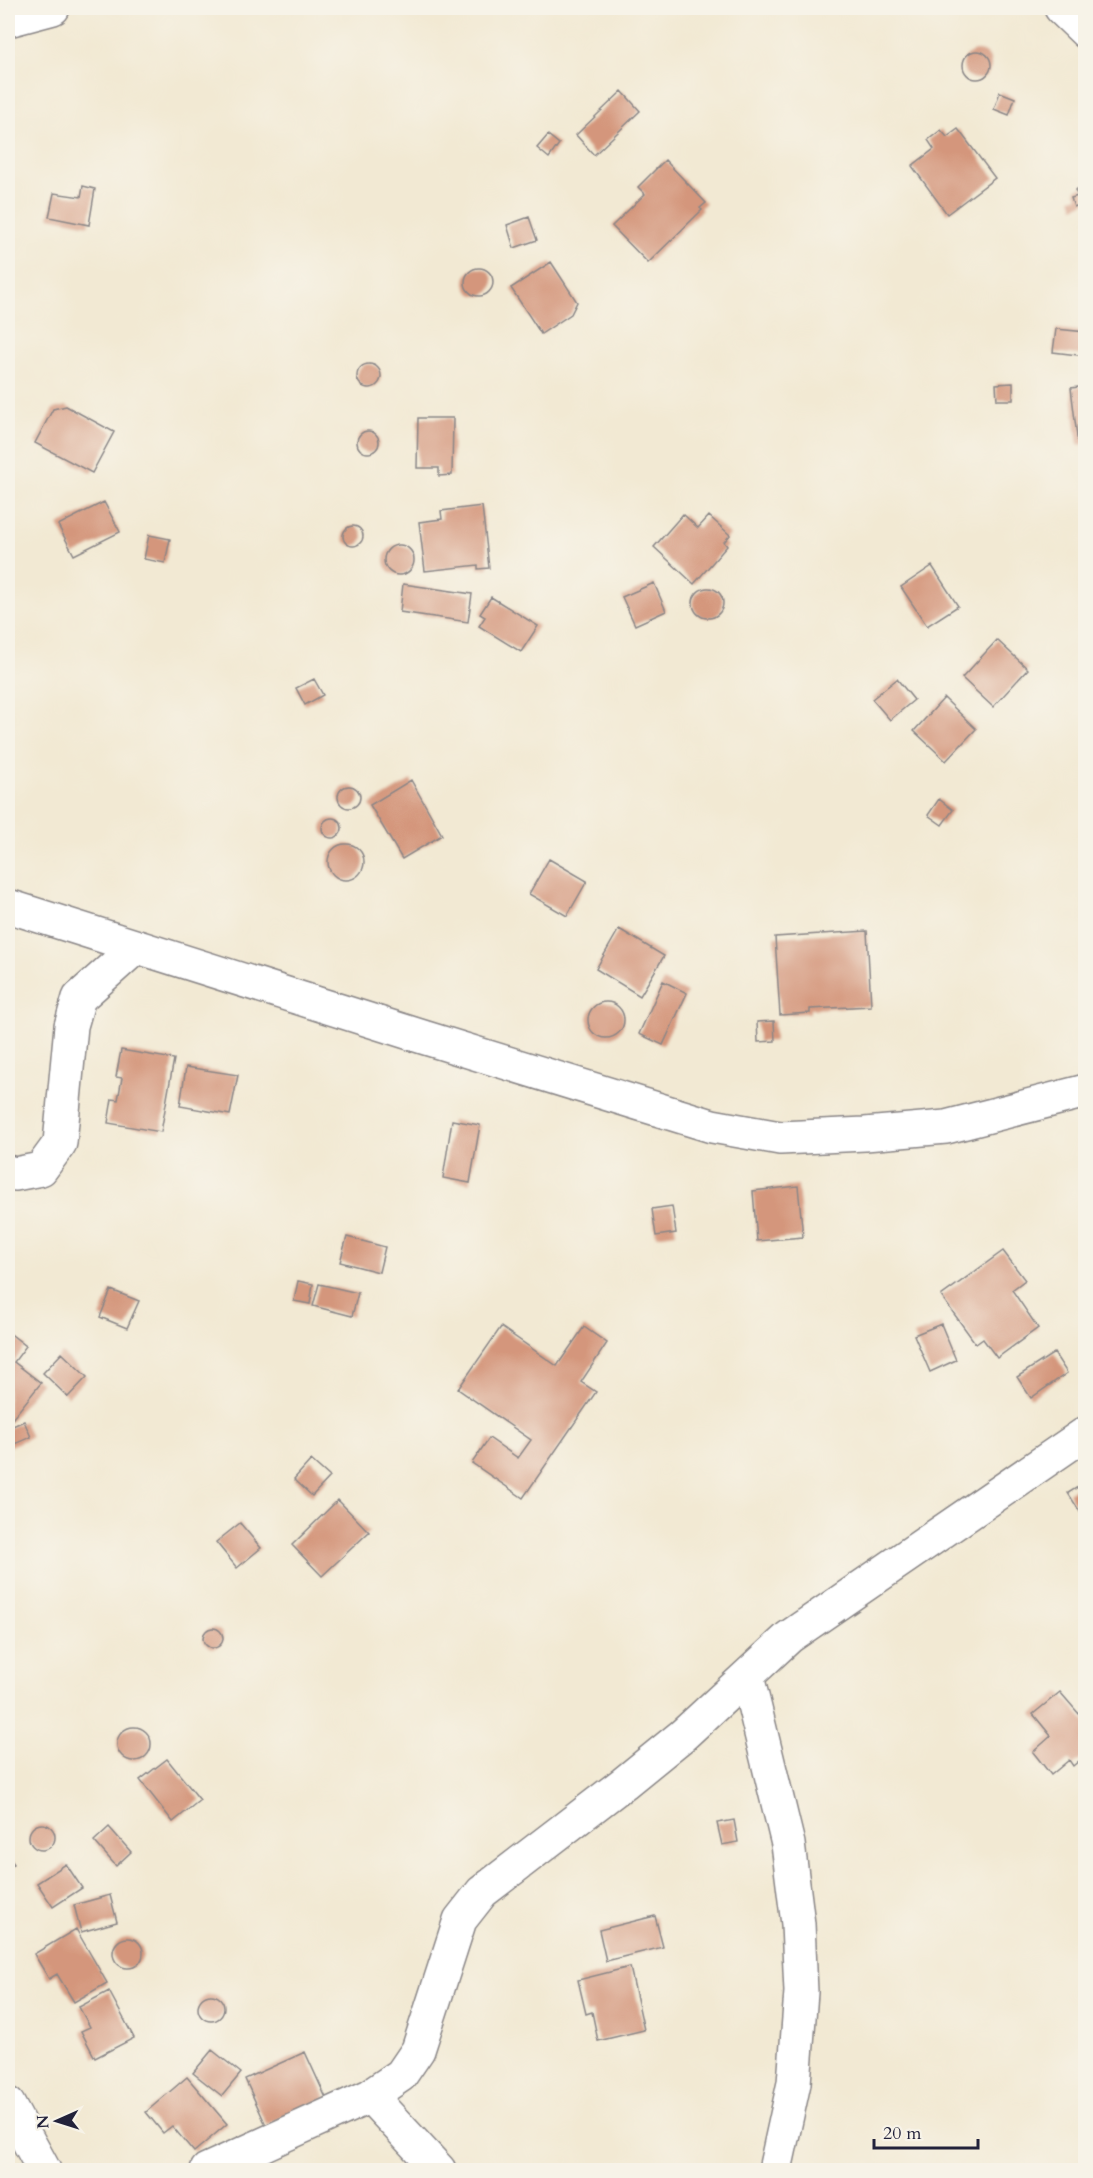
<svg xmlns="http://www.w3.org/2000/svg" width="1093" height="2178" font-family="Cardo,serif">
	<rect width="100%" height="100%" fill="#f7f3e8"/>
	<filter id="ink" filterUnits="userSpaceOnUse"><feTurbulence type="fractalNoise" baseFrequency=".0167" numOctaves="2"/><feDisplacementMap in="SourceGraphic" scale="12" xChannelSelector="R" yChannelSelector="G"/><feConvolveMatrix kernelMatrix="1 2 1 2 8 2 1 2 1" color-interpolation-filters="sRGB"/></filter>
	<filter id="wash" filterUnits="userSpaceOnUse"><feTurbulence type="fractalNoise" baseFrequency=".008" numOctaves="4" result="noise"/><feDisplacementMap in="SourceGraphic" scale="24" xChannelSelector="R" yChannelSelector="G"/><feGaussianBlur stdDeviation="1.35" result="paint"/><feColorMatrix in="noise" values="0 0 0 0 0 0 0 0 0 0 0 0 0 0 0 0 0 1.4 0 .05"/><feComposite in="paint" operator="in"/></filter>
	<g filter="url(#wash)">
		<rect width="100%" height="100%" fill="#f2e9d3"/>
		<g id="blocks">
			<path fill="#d4967c" d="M963 65a14 14 0 1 1 28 0a14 14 0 1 1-28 0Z
				M622,91L640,111L594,155L576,135Z
				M1000,92L1015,98L1009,115L994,109Z
				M958,129L995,178L947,214L912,166L934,149L928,140L941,130L947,137Z
				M548,135L559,144L549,158L537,148Z
				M665,160L706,203L700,208L702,210L648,263L612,226L645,194L638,187Z
				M83,186L95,189L89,225L49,217L54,193L81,197Z
				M1083,186L1086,202L1074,207L1071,198L1078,196L1075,190Z
				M529,217L537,240L514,248L507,225Z
				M551,262L577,302L571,314L541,334L511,288Z
				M465 282a14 14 0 1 1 28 0a14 14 0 1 1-28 0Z
				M1056,329L1086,332V356L1053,352Z
				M357 376a12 12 0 1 1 24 0a12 12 0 1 1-24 0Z
				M1013,383V400H997L996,384Z
				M1086,386V444L1078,445L1071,388Z
				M66,406L114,432L92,473L35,443L53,409Z
				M418,418H453L452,475L439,476V468H417Z
				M357 442a11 11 0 1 1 22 0a11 11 0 1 1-22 0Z
				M104,502L120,532L74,555L58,525Z
				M482,506L489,568L478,569V565L425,571L419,522L442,519L441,511Z
				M683,514L698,528L709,516L730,535L724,542L727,546L694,584L654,547Z
				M343 536a10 10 0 1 1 20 0a10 10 0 1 1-20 0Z
				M149,535L170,539L165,563L144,559Z
				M384 560a15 15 0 1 1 30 0a15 15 0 1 1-30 0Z
				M932,566L958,606L927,626L901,587Z
				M654,583L666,611L635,625L622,597Z
				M403,584L472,594L468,622L400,612Z
				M693 603a15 15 0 1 1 30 0a15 15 0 1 1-30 0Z
				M491,597L538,626L521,652L479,626L485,617L480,614Z
				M997,640L1028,669L993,707L962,678Z
				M314,679L323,695L305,705L296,688Z
				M897,679L914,700L890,720L872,699Z
				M944,698L976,729L946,761L914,731Z
				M411,780L442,835L402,859L370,805Z
				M338 797a11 11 0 1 1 22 0a11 11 0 1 1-22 0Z
				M939,799L953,810L942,825L928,815Z
				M322 828a10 10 0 1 1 20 0a10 10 0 1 1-20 0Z
				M328 862a18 18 0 1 1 36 0a18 18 0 1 1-36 0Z
				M549,859L587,881L567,916L529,894Z
				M619,929L664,956L640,996L596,969Z
				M867,931L871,1006L810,1009V1013L780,1015L775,937Z
				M663,981L687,993L663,1045L639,1034Z
				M588 1020a18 18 0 1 1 36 0a18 18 0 1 1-36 0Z
				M774,1021L775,1041L758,1042L757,1022Z
				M121,1050L174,1059L161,1132L108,1123L112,1099L118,1100L122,1078L116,1077Z
				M186,1067L238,1075L230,1115L180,1106Z
				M452,1120L480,1125L470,1183L443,1178Z
				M798,1186L803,1237L757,1241L753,1191Z
				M672,1206L676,1233L656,1236L652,1209Z
				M347,1237L385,1247L379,1272L340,1262Z
				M1003,1251L1025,1280L1012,1290L1038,1328L997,1358L983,1339L976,1344L941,1296Z
				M298,1281L313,1284L310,1304L294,1301Z
				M319,1284L358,1293L352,1316L313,1306Z
				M111,1290L139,1301L127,1328L100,1317Z
				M941,1324L956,1360L930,1372L914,1335Z
				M501,1327L557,1366L584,1327L607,1343L581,1382L596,1392L523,1498L472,1463L489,1438L518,1458L531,1440L458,1389Z
				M8,1332L26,1346L14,1362L41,1383L9,1423L8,1422Z
				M62,1353L87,1377L68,1397L43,1373Z
				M1054,1353L1067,1373L1031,1398L1017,1377Z
				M24,1421L31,1437L8,1447V1428Z
				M311,1460L330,1477L312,1496L294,1479Z
				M1086,1482V1513L1082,1515L1068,1493Z
				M338,1500L369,1532L322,1576L292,1545Z
				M240,1523L261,1548L237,1568L216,1542Z
				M203 1638a10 10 0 1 1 20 0a10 10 0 1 1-20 0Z
				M1060,1692L1086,1722V1755L1073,1766L1069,1760L1051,1775L1033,1752L1051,1736L1033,1714Z
				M117 1744a17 17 0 1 1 34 0a17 17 0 1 1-34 0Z
				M167,1759L200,1800L173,1822L140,1780Z
				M734,1820L738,1842L722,1845L717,1823Z
				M29 1837a13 13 0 1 1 26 0a13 13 0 1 1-26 0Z
				M109,1827L131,1852L116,1866L94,1841Z
				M8,1856L14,1864L8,1870Z
				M66,1864L82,1888L53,1907L37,1883Z
				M110,1895L117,1922L81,1932L74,1905Z
				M655,1916L663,1947L606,1961L599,1930Z
				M76,1929L107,1983L74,2002L57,1974L49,1979L34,1954Z
				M113 1953a15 15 0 1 1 30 0a15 15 0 1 1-30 0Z
				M630,1967L644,2030L598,2041L592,2012L586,2014L578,1980Z
				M109,1991L134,2038L95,2058L81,2031L90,2027L79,2007Z
				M198 2008a13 13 0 1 1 26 0a13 13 0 1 1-26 0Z
				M212,2050L241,2073L222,2096L193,2073Z
				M305,2052L326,2098L266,2125L245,2079Z
				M187,2077L227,2124L194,2152L172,2126L163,2133L146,2112Z"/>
		</g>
	</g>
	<g filter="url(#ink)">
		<use href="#blocks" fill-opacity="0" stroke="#8a8687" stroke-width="1.5"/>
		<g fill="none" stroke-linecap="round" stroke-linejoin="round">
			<defs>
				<path id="minor" d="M1061,8L1086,32
					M8,20L53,8
					M8,906L426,1038L712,1126L780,1138L865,1134L946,1127L1086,1091
					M8,1172L15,1174L41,1169L60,1143L71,1026L79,998L136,947
					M747,1676L788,1844L798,1924L801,1992L794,2083L775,2170
					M370,2096L439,2170
					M8,2104L44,2170
					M207,2170L370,2096L401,2075L418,2050L460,1920L482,1892L624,1783L683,1735L789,1637L1086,1433"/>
			</defs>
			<use href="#minor" stroke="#8a8687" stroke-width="36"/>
			<use href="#minor" stroke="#fff" stroke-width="33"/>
		</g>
	</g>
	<rect width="1093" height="2178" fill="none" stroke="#f7f3e8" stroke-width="30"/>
	<g transform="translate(57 2121) rotate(267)" stroke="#f7f3e8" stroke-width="4.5" paint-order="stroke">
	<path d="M0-4.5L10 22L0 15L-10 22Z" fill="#22223b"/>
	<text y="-9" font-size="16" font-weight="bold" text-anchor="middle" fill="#22223b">N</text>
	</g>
	<path d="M874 2139v9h104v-9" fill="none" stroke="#22223b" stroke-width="3"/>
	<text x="883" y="2139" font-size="18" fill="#22223b" stroke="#f7f3e8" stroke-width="4.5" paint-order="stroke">20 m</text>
</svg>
